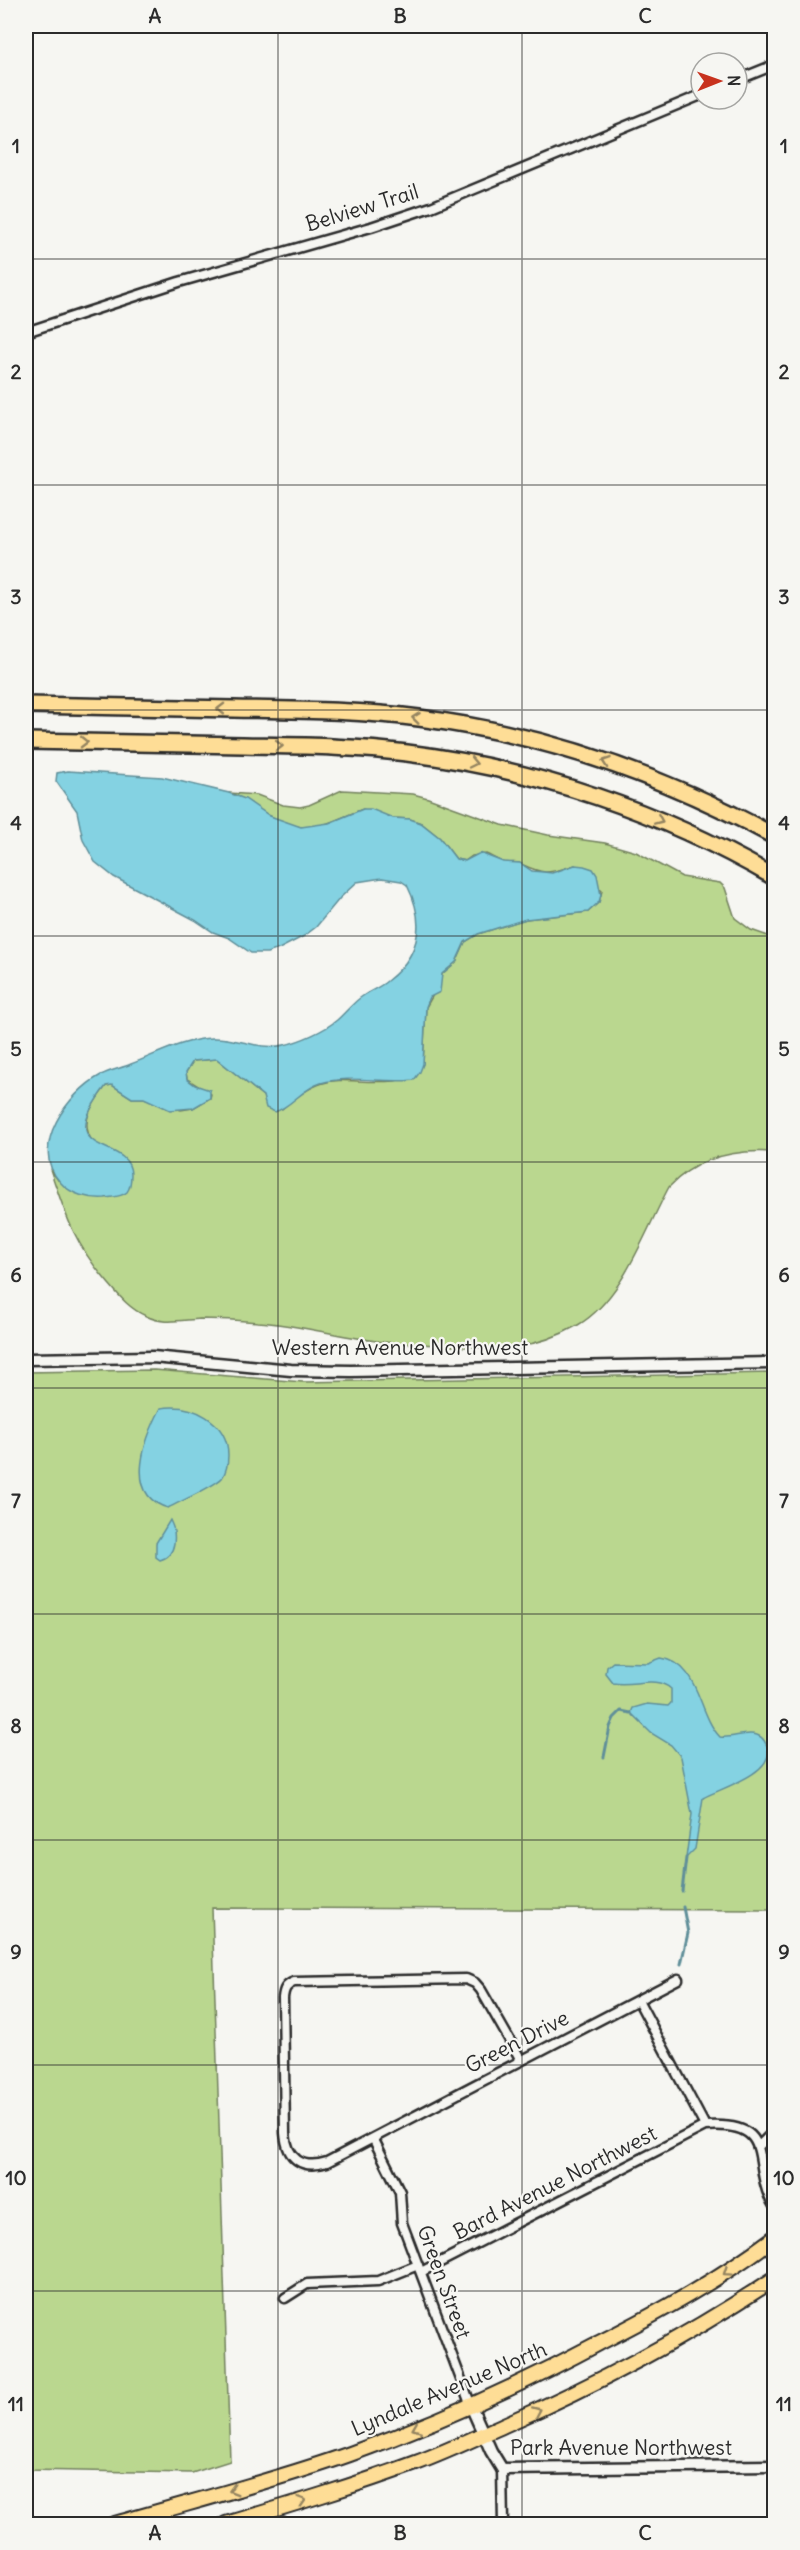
<svg xmlns="http://www.w3.org/2000/svg" width="800" height="2550" font-family="Delius,sans-serif">
	<rect width="100%" height="100%" fill="#f6f6f2"/>
	<filter id="ink" filterUnits="userSpaceOnUse"><feTurbulence type="fractalNoise" baseFrequency=".0167" numOctaves="2"/><feDisplacementMap in="SourceGraphic" scale="12" xChannelSelector="R" yChannelSelector="G"/><feConvolveMatrix kernelMatrix="1 2 1 2 8 2 1 2 1" color-interpolation-filters="sRGB"/></filter>
	<g filter="url(#ink)">
		<path fill="#bad78f" stroke="#72815d" stroke-width="1.5" d="M342,790L413,794L428,798L502,825L548,835L605,843L636,852L682,877L720,883L725,888L735,918L751,930L774,938V1152C734,1149 697,1157 669,1187C645,1231 623,1299 578,1325C533,1351 501,1349 451,1346C429,1344 406,1344 383,1342C341,1337 301,1325 258,1322C239,1320 219,1319 200,1319C181,1320 164,1325 146,1316C130,1309 120,1297 109,1284C75,1245 66,1217 50,1169L58,1180L94,1144C78,1123 92,1104 106,1086L112,1085L132,1098H144L181,1110L193,1108L210,1098L211,1094L187,1079L186,1072L193,1061L217,1059L263,1096L267,1104L282,1109C329,1067 340,1085 395,1081C404,1080 416,1069 423,1064L426,1007L440,983L442,974L456,962L465,942L478,934L526,919L588,912L599,902L602,891L575,865C548,873 547,876 521,864C516,861 508,864 503,862C497,860 491,856 486,854L472,856L465,861L456,859L440,838L421,823L410,819L393,818L363,809C326,823 309,838 270,816C255,808 245,798 229,793L257,795L283,805L300,807L309,805Z
			M154,1370L303,1382L774,1373V1910L212,1908L230,2461L192,2473L26,2470V1372Z"/>
		<path fill="#84d2e2" stroke="#608f99" stroke-width="1.5" d="M68,771L162,777L229,793L245,799L270,816L301,827L329,823L363,809H371L393,818L410,819L421,823L440,838L456,859L465,861L480,853L503,862L520,863L532,871L543,872L552,873L575,865L584,866L593,869L597,875L601,895L599,902L588,912L526,919L478,934L465,942L456,962L442,974L440,992L430,997L426,1007L423,1064L420,1072L414,1080C383,1084 351,1074 321,1083C303,1088 292,1106 275,1112L266,1108L263,1096L217,1059L193,1061L186,1072L187,1079L195,1085L210,1090V1098L193,1108L170,1110L144,1098H132L112,1085L106,1086C49,1160 130,1135 131,1174C131,1180 131,1187 127,1192C122,1197 112,1197 105,1198C89,1199 71,1195 60,1182C28,1147 68,1093 101,1075C110,1070 122,1068 131,1064C157,1054 184,1039 213,1038C237,1037 260,1051 284,1045C301,1041 324,1031 337,1020C345,1013 352,1004 360,998C369,991 379,988 387,981C421,955 426,923 407,885L401,881L382,878L357,882L340,898L316,927L304,936L279,949L267,953H251L229,938L213,932L195,920L114,877L95,862L83,840L77,811L56,781L57,773Z
			M161,1408C192,1403 228,1421 228,1455C228,1463 226,1472 222,1478C215,1486 179,1502 168,1508C122,1495 146,1436 161,1408Z
			M170,1520C177,1533 177,1556 160,1560L156,1557V1543Z
			M661,1658C700,1663 697,1713 720,1737C732,1739 746,1731 757,1735C763,1737 767,1744 768,1750C772,1774 719,1789 703,1798L695,1849L686,1858L692,1814L681,1757L671,1745L651,1733L631,1713L633,1708L647,1704L668,1706L671,1703V1689C656,1675 632,1687 613,1683L606,1674L607,1667L613,1662L648,1663Z"/>
		<g fill="none" stroke-linecap="round" stroke-linejoin="round">
			<path stroke="#608f99" stroke-width="3" d="M604,1757L610,1727L614,1718L621,1711L631,1713
				M682,1891L686,1858
				M681,1964L688,1933L683,1907"/>
			<defs>
				<path id="minor" d="M737,80L774,65
					M26,332L179,282L371,227L431,207L701,95
					M638,2000L705,2126
					M521,2060L481,1990L475,1983L466,1979L294,1982C286,1985 284,1989 283,1998L285,2133C287,2159 302,2170 327,2162L678,1979
					M373,2138L400,2192L402,2223L471,2406
					M759,2146L774,2131
					M421,2272L705,2126C780,2121 749,2164 774,2206
					M285,2298L307,2284L378,2281L418,2265
					M502,2469L503,2524"/>
				<path id="tertiary" d="M26,1359L153,1357L291,1370L351,1371L774,1363
					M471,2406L491,2451L502,2469L774,2466
					M26,2516L29,2524"/>
				<path id="trunk" d="M115,2524C194,2501 274,2481 350,2454C436,2423 519,2386 599,2343C662,2311 718,2280 774,2238
					M226,2524C290,2505 354,2486 416,2463C446,2452 475,2438 504,2425C598,2384 688,2336 774,2279"/>
				<path id="motorway" d="M26,705C95,706 164,708 234,709C296,710 358,710 419,718C544,734 664,776 774,836
					M26,741C98,742 171,744 243,745C298,746 353,746 407,753C536,769 662,812 774,877"/>
			</defs>
			<use href="#minor" stroke="#2b2b2b" stroke-width="13"/>
			<use href="#tertiary" stroke="#2b2b2b" stroke-width="15"/>
			<use href="#trunk" stroke="#2b2b2b" stroke-width="18"/>
			<use href="#motorway" stroke="#2b2b2b" stroke-width="20"/>
			<use href="#minor" stroke="#f6f6f2" stroke-width="8"/>
			<use href="#tertiary" stroke="#f6f6f2" stroke-width="10"/>
			<use href="#trunk" stroke="#fedd96" stroke-width="14"/>
			<use href="#motorway" stroke="#fedd96" stroke-width="15"/>
		</g>
		<defs><path id="oneway-chevron" d="M-2-3.5L2.5 0L-2 3.5" fill="none" stroke-width="1.6" stroke-linecap="round" stroke-linejoin="round" transform="scale(1.5)"/></defs>
		<g stroke="#948460">
			<use href="#oneway-chevron" transform="translate(221 709) rotate(-179)"/>
			<use href="#oneway-chevron" transform="translate(416 718) rotate(-173)"/>
			<use href="#oneway-chevron" transform="translate(84 742) rotate(1)"/>
			<use href="#oneway-chevron" transform="translate(279 746) rotate(1)"/>
			<use href="#oneway-chevron" transform="translate(606 762) rotate(-161)"/>
			<use href="#oneway-chevron" transform="translate(473 763) rotate(12)"/>
			<use href="#oneway-chevron" transform="translate(659 820) rotate(23)"/>
			<use href="#oneway-chevron" transform="translate(727 2272) rotate(146)"/>
			<use href="#oneway-chevron" transform="translate(537 2411) rotate(-24)"/>
			<use href="#oneway-chevron" transform="translate(416 2428) rotate(158)"/>
			<use href="#oneway-chevron" transform="translate(233 2490) rotate(164)"/>
			<use href="#oneway-chevron" transform="translate(302 2501) rotate(-17)"/>
		</g>
	</g>
	<path fill="none" stroke="#2b2b2b" stroke-width="1.5" stroke-opacity="0.55" d="M278,26V2524M522,26V2524M26,259H774M26,485H774M26,710H774M26,936H774M26,1162H774M26,1388H774M26,1614H774M26,1840H774M26,2065H774M26,2291H774"/>
	<g text-anchor="middle" stroke-width="4.5" stroke-linejoin="round" paint-order="stroke">
		<g font-size="21" fill="#2b2b2b" stroke="#f6f6f2">
			<text transform="translate(362 208) rotate(-17)" y="7">Belview Trail</text>
			<text x="400" y="1355">Western Avenue Northwest</text>
			<text transform="translate(517 2042) rotate(-27)" y="7">Green Drive</text>
			<text transform="translate(555 2183) rotate(-27)" y="7">Bard Avenue Northwest</text>
			<text transform="translate(444 2282) rotate(70)" y="7">Green Street</text>
			<text transform="translate(449 2389) rotate(-23)" y="7">Lyndale Avenue North</text>
			<text x="621" y="2455">Park Avenue Northwest</text>
		</g>
	</g>
	<rect width="800" height="2550" fill="none" stroke="#f6f6f2" stroke-width="66"/>
	<g transform="translate(719 81) rotate(89)"><circle r="28" fill="#f6f6f2" stroke="#a5a5a2" stroke-width="1.5"/>
	<path d="M0-4.5L10 22L0 15L-10 22Z" fill="#c8321e"/>
	<text y="-9" font-size="16" font-weight="bold" text-anchor="middle" fill="#2b2b2b">N</text>
	</g>
	<rect x="33" y="33" width="734" height="2484" fill="none" stroke="#2b2b2b" stroke-width="2"/>
	<g font-size="20" text-anchor="middle" font-weight="bold" fill="#2b2b2b">
		<text x="155" y="23">A</text>
		<text x="400" y="23">B</text>
		<text x="645" y="23">C</text>
		<text x="16" y="153">1</text>
		<text x="784" y="153">1</text>
		<text x="16" y="379">2</text>
		<text x="784" y="379">2</text>
		<text x="16" y="604">3</text>
		<text x="784" y="604">3</text>
		<text x="16" y="830">4</text>
		<text x="784" y="830">4</text>
		<text x="16" y="1056">5</text>
		<text x="784" y="1056">5</text>
		<text x="16" y="1282">6</text>
		<text x="784" y="1282">6</text>
		<text x="16" y="1508">7</text>
		<text x="784" y="1508">7</text>
		<text x="16" y="1733">8</text>
		<text x="784" y="1733">8</text>
		<text x="16" y="1959">9</text>
		<text x="784" y="1959">9</text>
		<text x="16" y="2185">10</text>
		<text x="784" y="2185">10</text>
		<text x="16" y="2411">11</text>
		<text x="784" y="2411">11</text>
		<text x="155" y="2540">A</text>
		<text x="400" y="2540">B</text>
		<text x="645" y="2540">C</text>
	</g>
</svg>
